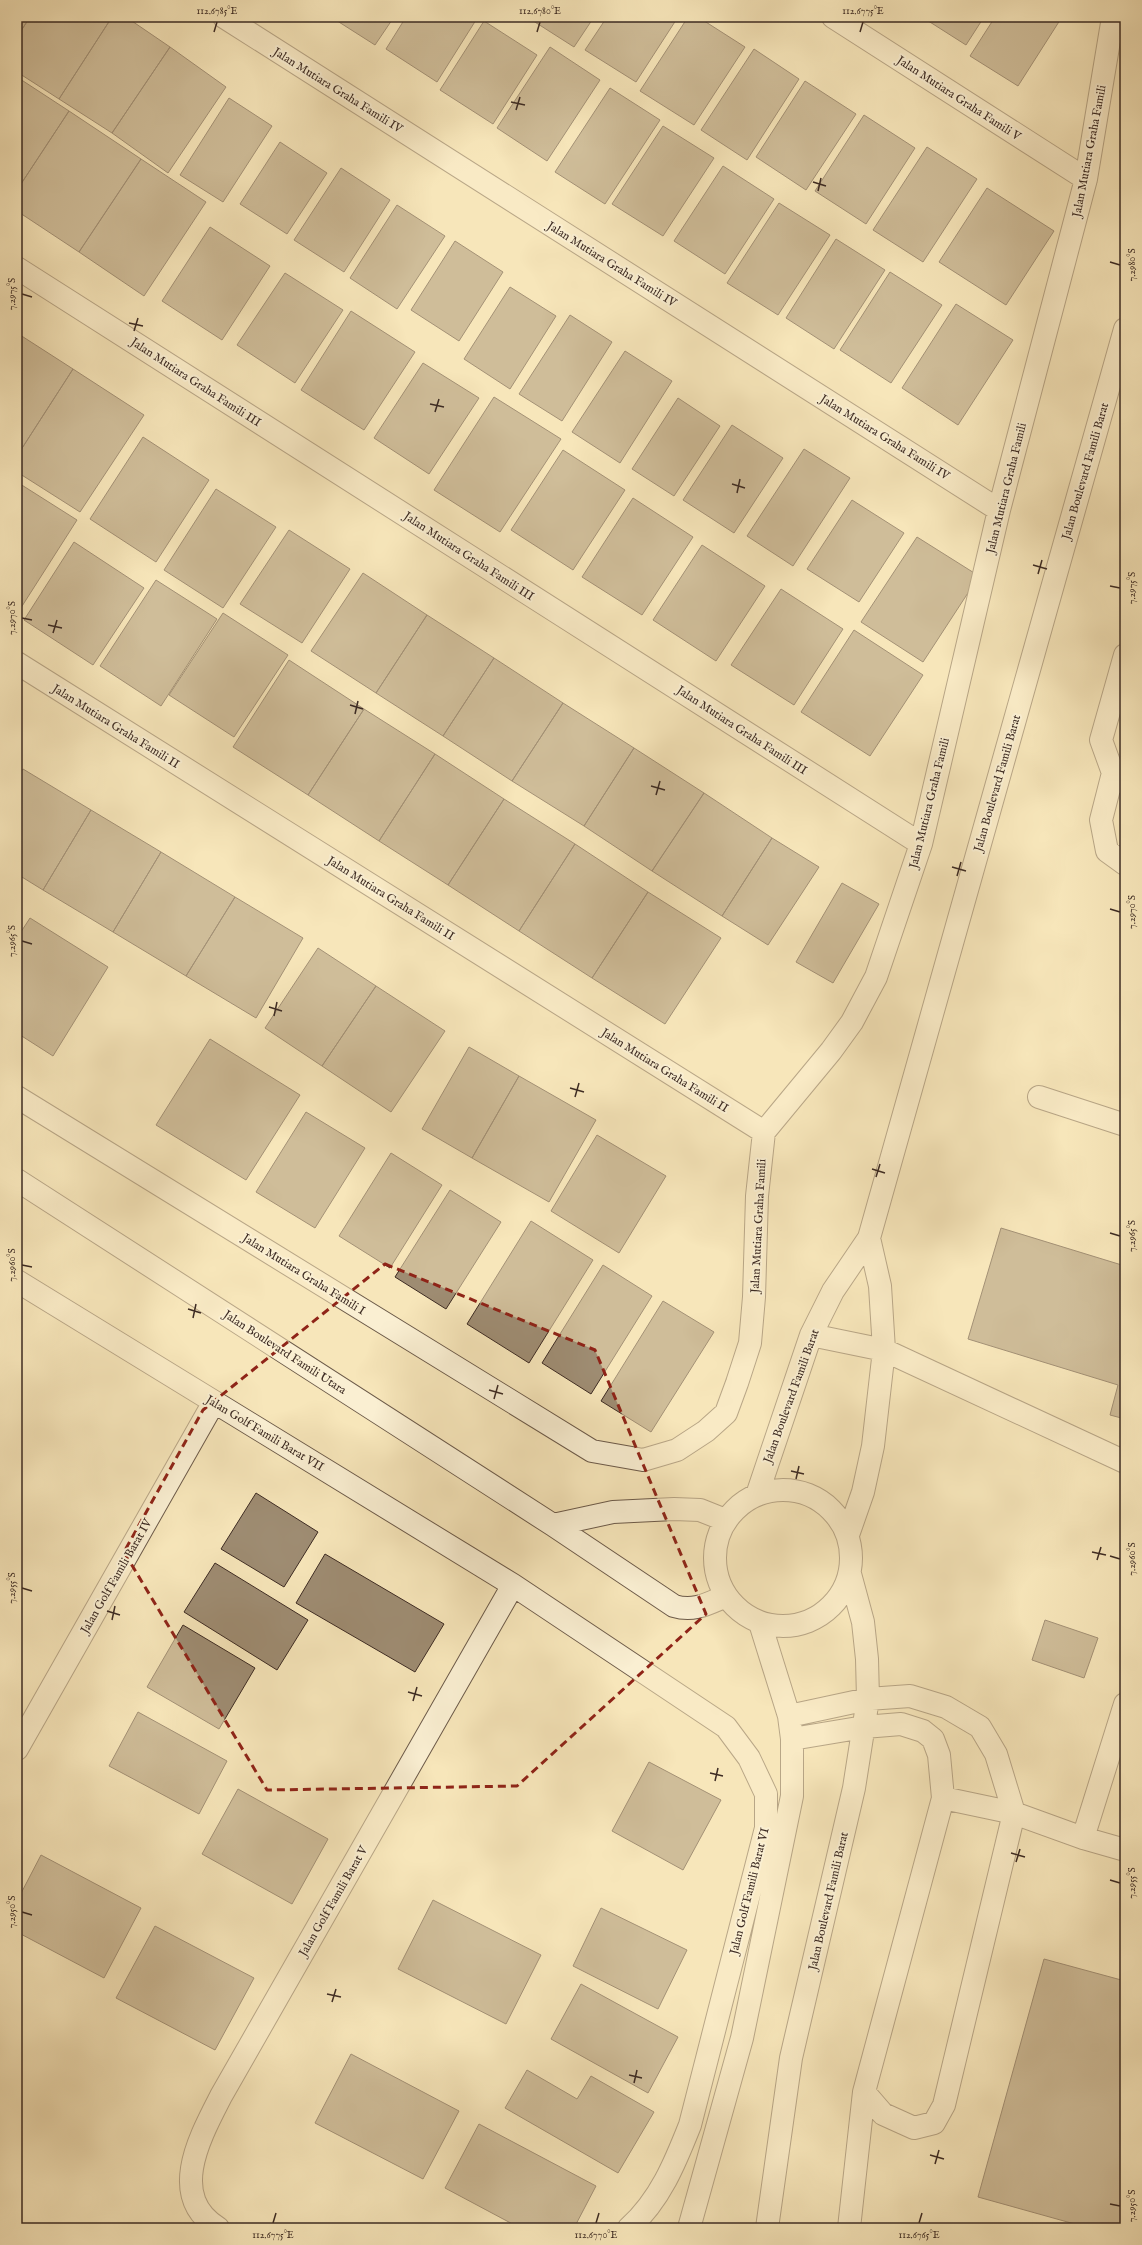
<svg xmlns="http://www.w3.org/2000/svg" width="1142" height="2245" font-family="'IM FELL English',serif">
	<rect width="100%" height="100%" fill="#f7e6ba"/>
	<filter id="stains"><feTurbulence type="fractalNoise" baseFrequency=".005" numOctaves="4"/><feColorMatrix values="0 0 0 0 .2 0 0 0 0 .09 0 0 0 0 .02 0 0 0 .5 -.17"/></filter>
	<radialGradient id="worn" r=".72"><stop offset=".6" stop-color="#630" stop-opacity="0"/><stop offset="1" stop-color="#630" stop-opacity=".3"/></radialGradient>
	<path fill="#9e8c72" stroke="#3d2b23" d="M17,17H30L17,37Z
		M30,17H112L59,99L17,72V37Z
		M112,17H126L170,47L112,133L59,99Z
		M331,17H394L375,45Z
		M406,17H471L476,20L437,82L386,49Z
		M527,17H594L574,47Z
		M607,17H678L636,82L585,50Z
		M688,17H698L745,47L694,125L640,91Z
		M922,17H984L966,45Z
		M995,17H1062L1018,86L970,56Z
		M484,21L537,55L493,124L440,90Z
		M170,47L226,87L168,173L112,133Z
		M550,47L600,80L547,161L497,128Z
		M754,49L799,79L747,160L701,130Z
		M17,77L69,111L17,190Z
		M805,81L856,114L806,190L756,157Z
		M610,88L660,120L605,204L555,172Z
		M229,98L272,126L223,202L180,175Z
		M69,111L141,159L79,252L17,211V190Z
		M864,115L915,148L866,224L815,191Z
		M663,126L714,158L663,236L612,204Z
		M280,142L327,173L287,234L240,204Z
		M927,147L977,179L923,262L873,230Z
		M141,159L206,202L144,296L79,252Z
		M723,166L774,199L725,274L674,241Z
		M341,168L390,200L344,272L294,240Z
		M987,188L1054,231L1006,305L939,262Z
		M779,203L830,235L778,315L727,283Z
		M397,205L445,236L397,309L350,278Z
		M210,227L270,266L222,340L162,301Z
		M836,239L885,270L834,349L786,318Z
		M455,241L503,272L459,341L411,310Z
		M890,272L942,305L891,383L840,350Z
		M285,273L343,310L295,383L237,345Z
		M510,287L556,316L510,389L464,359Z
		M956,304L1013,340L958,425L902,388Z
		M351,311L415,352L364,430L301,390Z
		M570,315L612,342L562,421L519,394Z
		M17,333L73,369L17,456Z
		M625,351L672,381L620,463L572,432Z
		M423,363L479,398L429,474L374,438Z
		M73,369L144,415L80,512L17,472V456Z
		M494,397L561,439L500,532L434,490Z
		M678,398L720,426L674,496L632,469Z
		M732,425L783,458L734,533L683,500Z
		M143,437L209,480L156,562L90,519Z
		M804,449L850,478L793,566L747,536Z
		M563,450L625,490L573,570L511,530Z
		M17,482L77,520L17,614Z
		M216,489L276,527L223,608L164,570Z
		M633,498L693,537L642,615L582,577Z
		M852,500L904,533L859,602L807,569Z
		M289,530L350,569L302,643L240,604Z
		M917,537L979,576L923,662L861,622Z
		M74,542L144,588L93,665L24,620Z
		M702,545L765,586L716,661L653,620Z
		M363,573L427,615L376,693L311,651Z
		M156,580L217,619L161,706L100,666Z
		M781,589L843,629L794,705L731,665Z
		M223,613L288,655L234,737L169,695Z
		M427,615L494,658L443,736L376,693Z
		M854,630L923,675L870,756L801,712Z
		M494,658L563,703L512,781L443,736Z
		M289,660L364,709L308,795L233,747Z
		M563,703L634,748L584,826L512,781Z
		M364,709L435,754L379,841L308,795Z
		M634,748L704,793L652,871L584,826Z
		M435,754L504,799L448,885L379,841Z
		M23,769L91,810L43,890L17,874V779Z
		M704,793L772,838L722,916L652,871Z
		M504,799L575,844L519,931L448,885Z
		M91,810L161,852L113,932L43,890Z
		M772,838L819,867L768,945L722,916Z
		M575,844L648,892L592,978L519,931Z
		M161,852L235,897L186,976L113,932Z
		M842,883L879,904L833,983L796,962Z
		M648,892L721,938L665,1024L592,978Z
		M235,897L303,938L256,1018L186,976Z
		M30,918L108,967L53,1056L17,1033V938Z
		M318,948L376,986L322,1066L265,1028Z
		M376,986L445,1031L391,1112L322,1066Z
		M210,1039L300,1095L246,1180L156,1125Z
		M469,1047L519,1076L472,1158L422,1129Z
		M519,1076L596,1120L549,1202L472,1158Z
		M306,1112L365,1148L315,1228L256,1192Z
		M597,1135L666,1176L619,1253L551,1211Z
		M391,1153L442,1185L390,1268L339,1236Z
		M450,1190L501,1222L446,1309L395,1277Z
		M531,1221L593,1260L529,1363L467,1324Z
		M1001,1228L1125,1266V1419L1110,1415L1118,1385L968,1339Z
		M603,1265L652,1296L591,1394L542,1363Z
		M663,1301L714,1332L651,1432L601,1401Z
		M256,1493L318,1532L284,1587L221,1549Z
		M325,1554L444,1624L415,1672L296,1603Z
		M215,1563L308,1620L277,1670L184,1612Z
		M1045,1620L1098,1638L1084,1678L1032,1660Z
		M183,1625L255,1668L219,1729L147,1687Z
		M138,1712L227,1761L199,1814L109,1766Z
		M649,1762L721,1800L683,1870L612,1831Z
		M238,1789L328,1839L292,1904L202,1854Z
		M41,1855L141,1908L104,1978L17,1932V1901Z
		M433,1900L541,1955L506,2024L398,1969Z
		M601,1908L687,1950L658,2009L573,1966Z
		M155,1926L254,1978L215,2050L116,1998Z
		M1044,1959L1125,1981V2228H1089L978,2197Z
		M581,1984L678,2037L648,2093L551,2039Z
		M351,2054L459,2111L423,2179L315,2123Z
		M527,2070L577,2099L591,2076L654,2112L618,2173L505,2108Z
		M479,2124L596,2186L574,2228H520L445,2188Z"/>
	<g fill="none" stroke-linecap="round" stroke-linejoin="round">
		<defs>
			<path id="minor" d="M224,17L999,510
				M833,17L1086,179
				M17,268L921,844
				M1125,655L1101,740L1113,773L1125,783
				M17,663L764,1132
				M1113,773L1101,820L1107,851L1125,864
				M17,1097L592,1451L643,1460L677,1450L706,1431L726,1413L737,1383L750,1343L754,1297L757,1196L764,1132L831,1051L852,1022L876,977L921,844L999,510L1086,179L1113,17
				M1039,1097L1125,1125
				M17,1180L553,1525L674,1606C694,1612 707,1604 726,1596
				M17,1281L513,1585L726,1727L749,1758L766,1794V1828L690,2125C675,2163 660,2200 629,2228
				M811,1335L884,1350L1125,1462
				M715 1558a68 68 0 1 1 136 0a68 68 0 1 1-136 0Z
				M757,1495L811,1335L833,1291L869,1238L1125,329
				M553,1525L613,1512L674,1509L700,1510L725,1520
				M848,1535L863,1492L873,1446L884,1350L880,1286L869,1238
				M789,1716L868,1699L910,1696L946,1707L980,1727L996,1754L1014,1813
				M792,1739L864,1727L901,1724L923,1731L933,1739L939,1755L943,1798L864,2092L883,2114L914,2128L934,2123L944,2105L1014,1813
				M17,1749L214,1402
				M943,1798L1014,1813L1083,1838L1125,1850
				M1083,1838L1125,1704
				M218,2228C167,2196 200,2137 221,2096L513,1585
				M689,2228L742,2038L792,1796V1739L789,1716L760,1623
				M767,2228L791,2058L854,1788L868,1699L867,1659L863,1622L850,1574
				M849,2228L864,2092"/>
		</defs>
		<use href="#minor" stroke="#6c5a49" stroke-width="24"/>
		<use href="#minor" stroke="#faefd2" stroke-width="22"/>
	</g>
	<path d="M0 0H1142V2245H0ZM385,1264L595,1350L706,1614L517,1786L267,1790L124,1552L203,1410Z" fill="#f7e6ba" fill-opacity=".55" fill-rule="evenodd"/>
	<path fill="none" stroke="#8f2418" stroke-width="3" stroke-dasharray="8 5" stroke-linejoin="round" d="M385,1264L595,1350L706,1614L517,1786L267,1790L124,1552L203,1410Z"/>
	<path fill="none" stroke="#3d2b23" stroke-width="1.5" d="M214,32L217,22M537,32L540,22M860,32L863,22M511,102L525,105M516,110L520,97M813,182L826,186M818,191L821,178M1110,262L1120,265M22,294L32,297M129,323L143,326M134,331L138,318M430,404L444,407M435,412L439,399M732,484L745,488M737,493L740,479M1033,565L1047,569M1038,574L1042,560M1110,586L1120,588M22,618L32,620M48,625L62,628M53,633L57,620M350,705L363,709M355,714L358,701M651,786L665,790M656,795L660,781M952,867L966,871M957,876L961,862M1110,909L1120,912M22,941L32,944M269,1007L282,1011M274,1016L277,1002M570,1088L584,1092M575,1097L579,1083M872,1169L885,1173M876,1177L880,1164M1110,1233L1120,1236M22,1265L32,1267M188,1309L201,1313M193,1318L196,1304M489,1390L503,1394M494,1399L498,1385M791,1471L804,1474M796,1479L799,1466M1092,1552L1106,1555M1110,1556L1120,1559M1097,1560L1101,1547M22,1588L32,1591M107,1611L120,1615M112,1620L115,1606M408,1692L422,1696M413,1701L417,1687M710,1773L723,1776M715,1781L718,1768M1011,1853L1025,1857M1016,1862L1020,1849M1110,1880L1120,1883M22,1912L32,1915M327,1994L341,1997M332,2002L336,1989M629,2075L642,2078M634,2083L637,2070M930,2155L944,2159M935,2164L939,2150M1110,2204L1120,2206M273,2223L276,2213M596,2223L599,2213M919,2223L922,2213"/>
	<g text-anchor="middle" stroke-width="4" stroke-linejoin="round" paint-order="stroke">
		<g font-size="12" fill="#3d2b23" stroke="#faefd2">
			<text transform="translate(338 90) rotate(32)" y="4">Jalan Mutiara Graha Famili IV</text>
			<text transform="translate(959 98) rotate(33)" y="4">Jalan Mutiara Graha Famili V</text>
			<text transform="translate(1089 151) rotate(-79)" y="4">Jalan Mutiara Graha Famili</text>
			<text transform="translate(612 264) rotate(32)" y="4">Jalan Mutiara Graha Famili IV</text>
			<text transform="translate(196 382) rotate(33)" y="4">Jalan Mutiara Graha Famili III</text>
			<text transform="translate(885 437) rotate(32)" y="4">Jalan Mutiara Graha Famili IV</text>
			<text transform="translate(1085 471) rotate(-74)" y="4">Jalan Boulevard Famili Barat</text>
			<text transform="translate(1006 488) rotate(-76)" y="4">Jalan Mutiara Graha Famili</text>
			<text transform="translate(469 556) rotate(33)" y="4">Jalan Mutiara Graha Famili III</text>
			<text transform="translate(116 726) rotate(32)" y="4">Jalan Mutiara Graha Famili II</text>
			<text transform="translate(742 730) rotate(33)" y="4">Jalan Mutiara Graha Famili III</text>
			<text transform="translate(997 783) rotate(-74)" y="4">Jalan Boulevard Famili Barat</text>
			<text transform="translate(929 803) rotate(-76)" y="4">Jalan Mutiara Graha Famili</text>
			<text transform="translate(391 898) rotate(32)" y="4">Jalan Mutiara Graha Famili II</text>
			<text transform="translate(665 1070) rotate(32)" y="4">Jalan Mutiara Graha Famili II</text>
			<text transform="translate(758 1226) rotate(-87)" y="4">Jalan Mutiara Graha Famili</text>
			<text transform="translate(304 1274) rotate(32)" y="4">Jalan Mutiara Graha Famili I</text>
			<text transform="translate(285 1352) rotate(33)" y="4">Jalan Boulevard Famili Utara</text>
			<text transform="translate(791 1396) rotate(-70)" y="4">Jalan Boulevard Famili Barat</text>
			<text transform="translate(265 1433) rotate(31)" y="4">Jalan Golf Famili Barat VII</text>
			<text transform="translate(116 1576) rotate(-60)" y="4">Jalan Golf Famili Barat IV</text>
			<text transform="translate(749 1891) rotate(-76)" y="4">Jalan Golf Famili Barat VI</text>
			<text transform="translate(333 1901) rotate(-60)" y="4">Jalan Golf Famili Barat V</text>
			<text transform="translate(828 1901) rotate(-77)" y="4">Jalan Boulevard Famili Barat</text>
		</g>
	</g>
	<rect width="1142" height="2245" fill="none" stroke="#f7e6ba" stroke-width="44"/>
	<rect x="22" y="22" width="1098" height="2201" fill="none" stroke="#3d2b23" stroke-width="1.5"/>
	<g font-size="10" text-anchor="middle" fill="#3d2b23">
		<text x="217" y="14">112.6785°E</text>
		<text x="540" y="14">112.6780°E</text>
		<text x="863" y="14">112.6775°E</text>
		<text transform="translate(1131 265) rotate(-90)" y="4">7.2980°S</text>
		<text transform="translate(11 294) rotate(-90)" y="4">7.2975°S</text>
		<text transform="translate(1131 588) rotate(-90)" y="4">7.2975°S</text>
		<text transform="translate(11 618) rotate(-90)" y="4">7.2970°S</text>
		<text transform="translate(1131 912) rotate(-90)" y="4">7.2970°S</text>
		<text transform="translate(11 941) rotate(-90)" y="4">7.2965°S</text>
		<text transform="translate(1131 1236) rotate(-90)" y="4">7.2965°S</text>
		<text transform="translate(11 1265) rotate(-90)" y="4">7.2960°S</text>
		<text transform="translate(1131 1559) rotate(-90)" y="4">7.2960°S</text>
		<text transform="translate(11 1588) rotate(-90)" y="4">7.2955°S</text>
		<text transform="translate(1131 1883) rotate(-90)" y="4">7.2955°S</text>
		<text transform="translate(11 1912) rotate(-90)" y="4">7.2950°S</text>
		<text transform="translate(1131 2206) rotate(-90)" y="4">7.2950°S</text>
		<text x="273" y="2238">112.6775°E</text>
		<text x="596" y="2238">112.6770°E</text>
		<text x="919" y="2238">112.6765°E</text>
	</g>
	<rect width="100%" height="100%" filter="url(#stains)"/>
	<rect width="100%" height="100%" fill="url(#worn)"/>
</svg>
